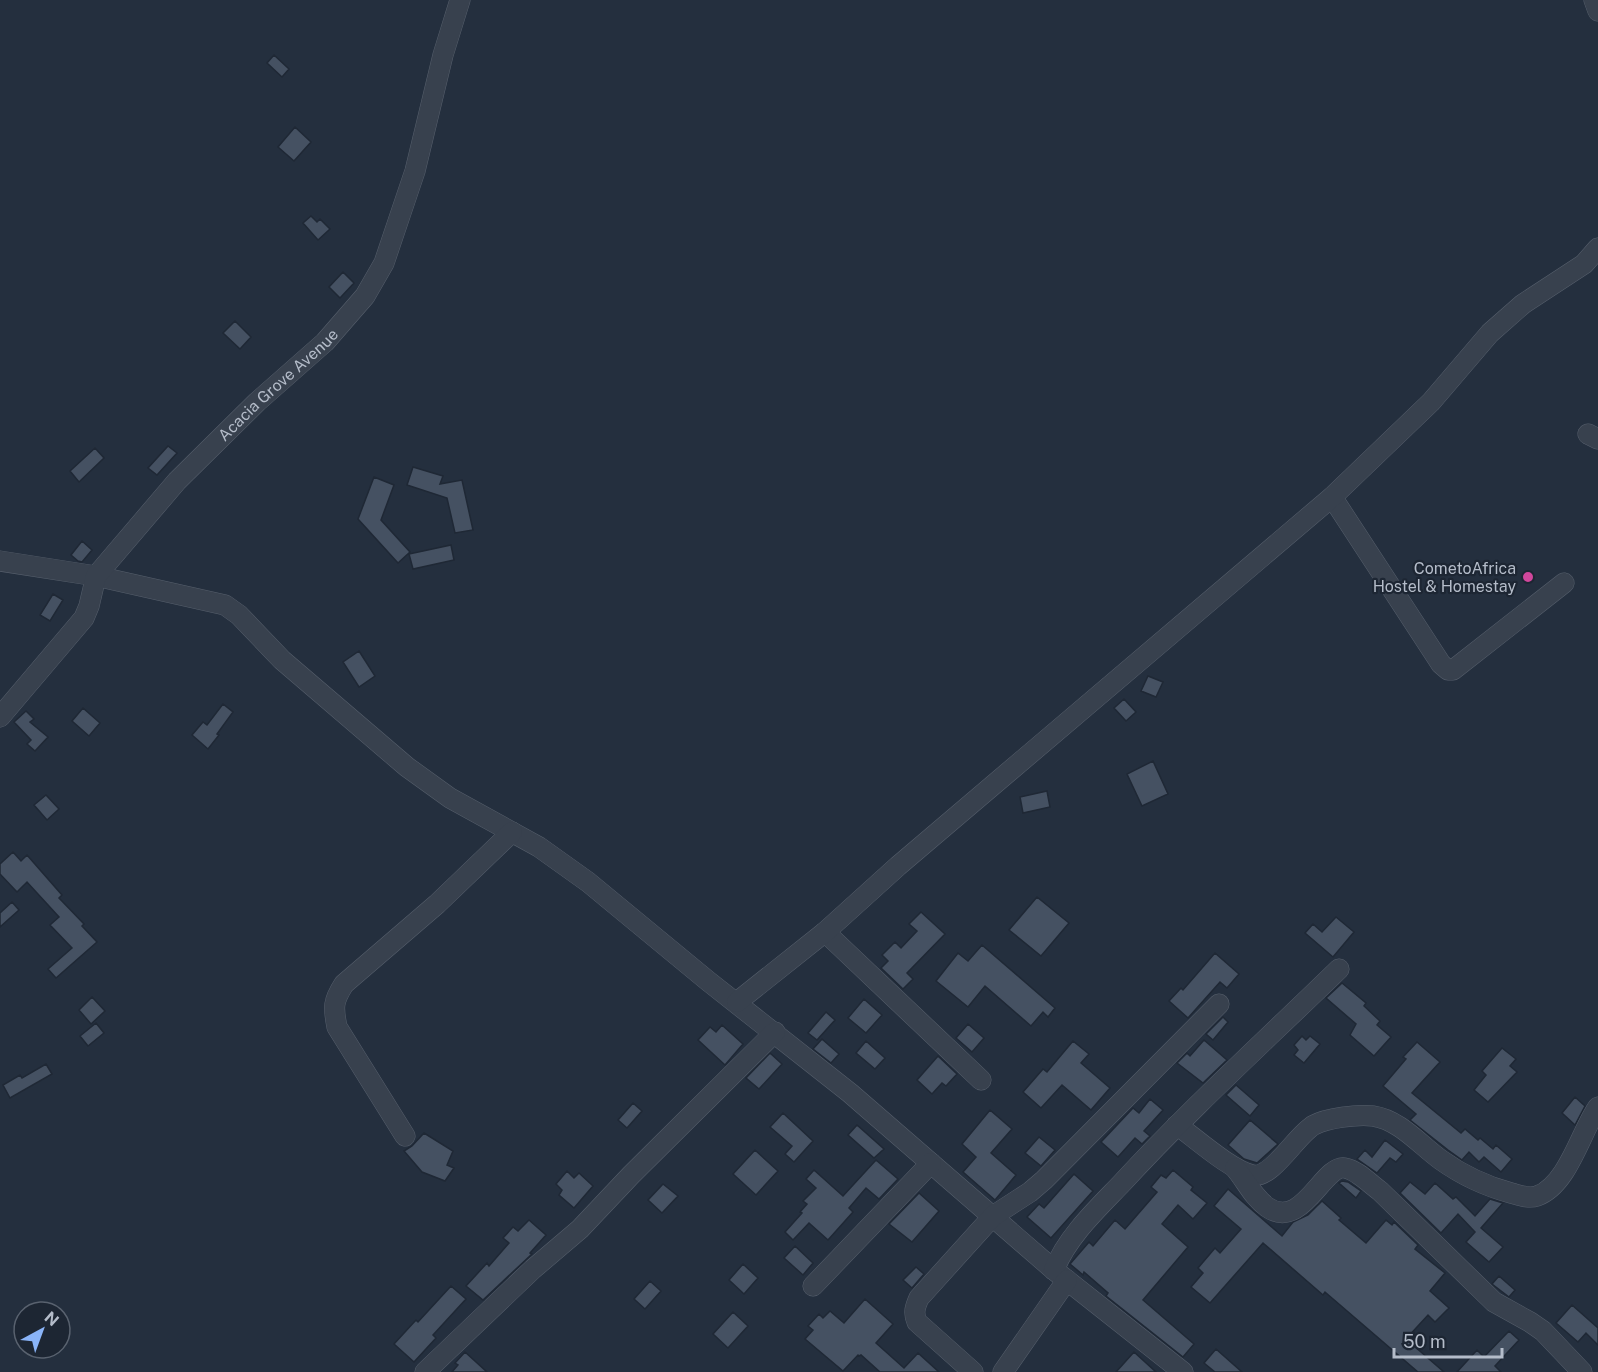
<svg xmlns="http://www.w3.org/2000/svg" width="1598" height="1372" font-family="'Public Sans',sans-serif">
	<rect width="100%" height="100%" fill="#242f3e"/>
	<path fill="#455162" stroke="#1f2835" stroke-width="1.5" d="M274,55L289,69L282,77L267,63Z
		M295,127L311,142L294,161L278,147Z
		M311,216L317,222L320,219L330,229L318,240L303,223Z
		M343,272L354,283L340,298L329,287Z
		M235,321L251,337L240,349L223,333Z
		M168,446L177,453L157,475L148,468Z
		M95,448L104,458L79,482L70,471Z
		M413,467L443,476L440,484L462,480L473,530L455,533L447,498L407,485Z
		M374,477L394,485L381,520L410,552L398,563L358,519Z
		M82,541L92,550L82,562L78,561L71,555Z
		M451,545L454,560L413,569L409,554Z
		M53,594L63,600L50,621L40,615Z
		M359,651L375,676L359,687L343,662Z
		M1148,676L1163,682L1156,697L1141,691Z
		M1124,699L1136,712L1126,721L1114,708Z
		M223,704L233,712L217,734L219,735L208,749L192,735L203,722L207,725Z
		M83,708L100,723L89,736L72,721Z
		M26,711L34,719L30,722L48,737L35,751L27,744L31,740L14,722Z
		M1153,761L1168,794L1142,806L1127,774Z
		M1047,791L1050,807L1023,813L1020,797Z
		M46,795L59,809L47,820L34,805Z
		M13,852L21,861L27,855L62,895L59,898L84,924L82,926L97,942L56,978L48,969L72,948L50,925L59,917L27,882L17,892L0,874V864Z
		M1037,897L1069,923L1041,956L1009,930Z
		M12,902L19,910L0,927V913Z
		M921,912L945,934L907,973L913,979L903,989L881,968L888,961L882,955L895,942L901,948L917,931L909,924Z
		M1336,917L1354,932L1333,957L1305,933L1313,924L1322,932Z
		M982,945L1055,1008L1048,1017L1043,1012L1031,1026L985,986L968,1007L936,981L958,953L968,961Z
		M1215,953L1239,974L1227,988L1220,982L1188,1018L1169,1001L1181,988L1183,990Z
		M1342,983L1366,1003L1364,1006L1380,1021L1377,1025L1391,1037L1374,1056L1350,1035L1356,1024L1326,998Z
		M92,997L105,1011L91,1024L79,1010Z
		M864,999L882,1015L866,1033L848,1018Z
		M826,1012L835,1020L817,1040L808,1033Z
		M1223,1017L1228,1022L1213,1040L1206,1034Z
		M96,1023L104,1033L88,1046L80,1036Z
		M968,1024L984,1038L972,1052L956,1038Z
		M722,1025L743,1044L725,1065L698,1040L710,1027L716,1032Z
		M1302,1036L1306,1040L1310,1036L1320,1044L1304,1063L1294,1055L1298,1050L1294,1045Z
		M822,1039L839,1054L831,1063L813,1049Z
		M1204,1040L1227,1060L1203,1083L1177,1063L1187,1053L1190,1056Z
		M866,1041L885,1058L875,1069L856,1053Z
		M1073,1041L1089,1054L1081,1063L1110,1088L1091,1110L1062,1085L1041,1108L1023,1092L1043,1069L1047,1072Z
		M1417,1042L1440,1062L1412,1093L1461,1133L1465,1129L1478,1140L1480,1138L1493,1149L1496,1145L1512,1159L1501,1172L1484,1157L1479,1162L1469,1152L1462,1160L1448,1150L1410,1120L1416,1114L1383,1086L1406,1059L1403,1057Z
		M1502,1048L1516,1059L1510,1066L1517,1072L1488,1102L1474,1090L1486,1075L1482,1071Z
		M770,1053L782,1064L759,1089L746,1078Z
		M938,1056L957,1074L946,1086L942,1083L932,1094L917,1080Z
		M46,1064L52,1074L10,1098L3,1085L20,1075L22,1078Z
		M1236,1085L1259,1105L1250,1116L1226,1095Z
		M1575,1097L1585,1106L1575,1125L1562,1113Z
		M1150,1099L1163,1110L1144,1131L1150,1136L1142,1144L1135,1138L1118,1157L1101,1142L1133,1108L1139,1113Z
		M633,1103L642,1111L627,1128L618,1120Z
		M990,1110L1012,1129L991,1153L1016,1175L995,1200L963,1172L976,1157L962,1144Z
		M783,1113L813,1141L794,1162L785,1154L792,1146L770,1127Z
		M1250,1120L1278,1144L1257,1163L1244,1159L1228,1145Z
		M857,1125L884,1149L874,1158L848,1135Z
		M424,1133L453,1151L447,1165L454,1168L445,1181L422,1172L404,1151L412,1146Z
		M1039,1137L1055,1150L1041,1166L1025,1153Z
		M1385,1140L1403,1154L1396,1162L1390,1158L1377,1173L1357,1159L1365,1150L1372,1157Z
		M755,1150L778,1171L756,1195L733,1174Z
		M876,1160L898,1179L879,1199L866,1188L849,1208L853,1212L828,1240L809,1223L793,1240L785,1232L802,1213L800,1212L807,1204L803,1201L816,1188L806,1179L814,1170L843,1196Z
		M1173,1170L1193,1187L1191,1190L1207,1203L1193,1219L1178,1205L1162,1224L1188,1247L1143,1300L1194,1344L1183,1357L1106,1296L1108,1293L1084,1272L1083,1275L1070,1264L1089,1242L1093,1246L1115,1220L1125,1229L1157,1192L1151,1187L1161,1175L1166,1178Z
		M567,1171L574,1178L579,1173L593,1186L574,1208L559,1195L562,1190L556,1184Z
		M1074,1174L1093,1191L1051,1238L1027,1217L1039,1204L1044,1208Z
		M1342,1181L1348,1182L1361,1191L1356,1198L1339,1183Z
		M1410,1182L1425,1194L1435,1183L1453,1199L1456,1197L1475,1216L1490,1199L1503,1203L1481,1228L1503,1247L1489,1262L1466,1242L1475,1232L1458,1214L1441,1233L1400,1193Z
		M663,1184L678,1196L662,1213L648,1200Z
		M1228,1189L1282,1236L1293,1222L1308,1215L1322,1201L1341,1218L1339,1220L1366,1243L1386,1220L1392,1225L1394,1222L1418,1245L1415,1249L1445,1273L1430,1291L1449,1308L1435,1322L1428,1315L1406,1339L1444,1372H1418L1325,1292L1323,1295L1263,1243L1210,1303L1191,1287L1203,1273L1198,1268L1215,1248L1220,1253L1241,1229L1214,1206Z
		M919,1193L939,1211L912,1242L889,1224Z
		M529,1220L546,1235L530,1253L532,1254L483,1300L466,1286L487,1263L489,1266L509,1243L503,1238L513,1227L518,1231Z
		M795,1246L813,1263L803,1275L784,1258Z
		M743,1264L758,1278L744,1294L729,1280Z
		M916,1267L924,1274L912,1288L903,1280Z
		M1499,1276L1515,1290L1509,1297L1492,1284Z
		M650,1281L661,1291L645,1309L634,1299Z
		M451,1286L466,1299L433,1335L436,1338L414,1362L394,1344L416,1320L418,1322Z
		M865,1299L893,1324L876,1343L904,1368L918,1353L939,1372H880L861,1355L859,1356L858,1355L843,1371L805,1339L813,1330L808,1326L819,1314L823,1318L830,1311L844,1323Z
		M1572,1305L1598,1328V1345L1586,1333L1578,1342L1556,1323Z
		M733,1312L748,1326L728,1348L713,1334Z
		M1509,1331L1519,1340L1495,1366L1501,1372H1457L1477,1350L1484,1357Z
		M1216,1349L1242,1372H1215L1204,1363Z
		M465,1352L487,1372H452L458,1365L455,1363Z
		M1134,1352L1156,1372H1116Z"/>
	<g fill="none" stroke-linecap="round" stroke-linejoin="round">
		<defs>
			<g id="minor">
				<path d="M1594,0L1598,11"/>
				<path d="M1588,434L1598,439"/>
				<path d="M1332,497L1441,664L1448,670H1453L1564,583"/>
				<path d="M0,561L96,576L225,605L239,615L282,660L407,767L450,798L539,847L588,882L708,981L850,1093L1054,1270L1183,1372"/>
				<path id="s1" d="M0,717L84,618L89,606L96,576L177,481L257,402L325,342L365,296L384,263L415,171L443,55L460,0"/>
				<path d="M825,932L981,1080"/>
				<path d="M737,1002L825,932L898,866L1332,497L1431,402L1490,333L1523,304L1584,264L1598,248"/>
				<path d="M1177,1125C1195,1138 1232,1171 1253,1175C1272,1179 1297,1134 1314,1125C1327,1118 1358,1114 1373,1116C1400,1120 1420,1145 1441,1160C1462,1175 1485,1186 1511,1193C1519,1195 1528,1199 1537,1196C1568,1185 1581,1131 1598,1107"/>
				<path d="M405,1136L337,1027C333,1007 333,1001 344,984L437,904L512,832"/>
				<path d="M1235,1168C1246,1181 1253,1197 1267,1207C1302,1232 1323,1164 1345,1168C1357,1170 1370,1184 1380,1191L1494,1302L1530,1322L1543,1331L1582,1372"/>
				<path d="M1054,1270C1067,1237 1097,1209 1121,1184C1190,1109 1266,1040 1339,969"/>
				<path d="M813,1286L931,1163"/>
				<path d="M425,1372L533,1269L580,1229L631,1175L775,1032"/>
				<path d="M973,1372L917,1322C913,1313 915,1307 919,1298L993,1216L1030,1192L1044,1180L1219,1004"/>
				<path d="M1003,1372L1067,1280"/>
			</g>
		</defs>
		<use href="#minor" stroke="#565f6c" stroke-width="21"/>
		<use href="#minor" stroke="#38414e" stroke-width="20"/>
	</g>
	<circle fill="#d1479c" stroke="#1d2633" stroke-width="2" cx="1528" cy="577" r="6"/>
	<g text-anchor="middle" stroke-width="4.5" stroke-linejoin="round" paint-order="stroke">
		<g font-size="16" fill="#b4bcc9" stroke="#1d2633">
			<text dy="6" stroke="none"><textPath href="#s1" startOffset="438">Acacia Grove Avenue</textPath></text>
		</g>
		<g font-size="16" fill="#b4bcc9" stroke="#1d2633" text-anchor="end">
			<text x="1516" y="574">CometoAfrica<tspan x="1516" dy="18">Hostel &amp; Homestay</tspan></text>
		</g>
	</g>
	<g transform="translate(42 1330) rotate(41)"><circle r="28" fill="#1d2633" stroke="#59626f" stroke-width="1.5"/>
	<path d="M0-4.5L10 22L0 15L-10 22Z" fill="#8ab4f8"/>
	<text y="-9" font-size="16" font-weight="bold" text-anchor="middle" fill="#b4bcc9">N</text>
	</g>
	<path d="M1394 1348v9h108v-9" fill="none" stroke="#b4bcc9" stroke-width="3"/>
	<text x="1403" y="1348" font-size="18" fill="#b4bcc9" stroke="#1d2633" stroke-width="4.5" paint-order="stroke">50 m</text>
</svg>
